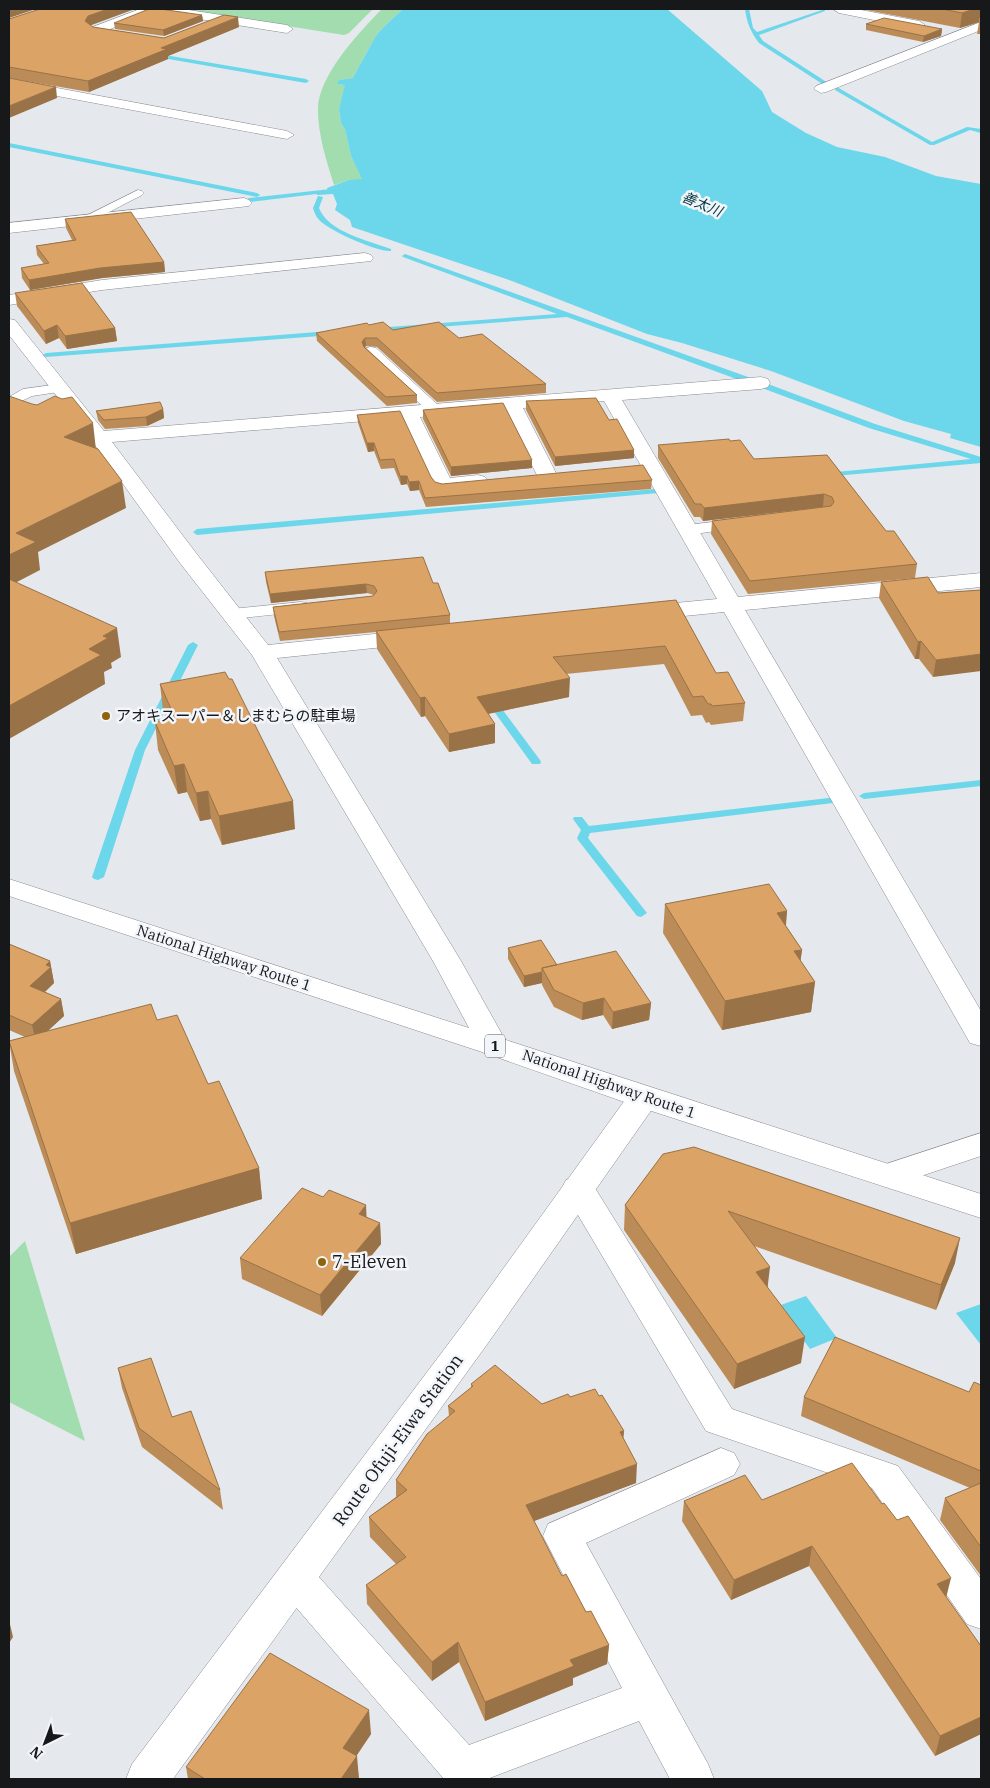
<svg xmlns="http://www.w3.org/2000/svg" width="990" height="1788" font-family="'IBM Plex Serif','Noto Sans JP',serif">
	<rect width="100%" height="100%" fill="#e5e8ed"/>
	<path fill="#a1ddaf" d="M180,9H373L349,33L344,35Z
		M382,9H403C394,18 379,29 373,41C367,53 359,65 353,78L339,80L338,84L346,85L339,109L341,123L345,129L351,156L363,180H349L334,185C327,162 318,136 318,110C317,77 360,31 382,9Z
		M25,1241L85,1441L9,1402V1257Z"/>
	<path fill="#6cd6ea" d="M403,9H667L762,91L772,112L806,133L837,147L885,157L936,176L981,184V447L950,438L951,434L904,421L771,371L682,343L647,334L512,281L352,227L350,220L335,210L337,204L333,194L317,195L316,192L328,191L327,188L349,180L362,179L351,156L345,129L341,123L339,109L345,85L337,84L339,80L353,78C359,65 367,53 373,41C379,29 394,18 403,9Z
		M806,1296L837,1338L810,1349L778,1306Z
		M981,1304V1345L956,1313Z"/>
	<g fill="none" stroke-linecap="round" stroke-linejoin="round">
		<path fill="#6cd6ea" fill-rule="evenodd" d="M745,9H749L753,28L757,32L825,9V11L759,35L763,41L828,83V85H824L759,43C751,32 747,24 745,9Z
			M153,53L306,79L309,81L306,83L151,56Z
			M837,87L932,142L967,127L981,129V133L970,130L934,145H930L835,90Z
			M9,143L257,193L260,195L257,197L9,147Z
			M331,189L333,190V192L249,202L246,200L249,198Z
			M318,196L323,197L319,208C328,232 369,241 391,249V251C377,252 336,233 324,224C318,220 315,215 313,208Z
			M405,254L748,377L749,379L742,381L567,317L373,332V328H376L557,314L403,257L402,256Z
			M330,331H333V335L46,357L42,355L46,353Z
			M762,384H768L875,424L981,457V463L823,477L822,475L826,473L971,459L869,428L762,388Z
			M655,489H658V493L197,535L193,532L197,529Z
			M193,642L198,645L145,750L104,877L98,880L94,879L92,877L135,750L188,645Z
			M490,696L493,697L540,760L541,762L540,764H532L485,699Z
			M981,780V786L864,799L859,796L864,793Z
			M837,797L841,798L842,800L841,802L590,833L588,838L647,913L641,917L637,916L578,840L577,838L581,830L573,819L574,817H582L589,826Z"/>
		<defs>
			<path id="service" d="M138,190L142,191L144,193L142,195L88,223H80L78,220Z
				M371,347L376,348L440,407L442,410L440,413H430L366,354L364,351L366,348Z
				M60,384L65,385L67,388L65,391L32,396L9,407V397L23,389Z
				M739,519L745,521L747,524L745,527L687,535L681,533L679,530L681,527L687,525Z
				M301,602L307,603L310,607L307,611L232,619L226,618L223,614L226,610L232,609Z"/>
			<path id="minor" d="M140,9H182L287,25L293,29L287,33L161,13L156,10L108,30L129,33L131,36L129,39L125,40L94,35L88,31L90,28Z
				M833,9H856L919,21L925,25L919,29L839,13Z
				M981,22V30L826,92L821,93L814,89L816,86Z
				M9,79L287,131L294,135L287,139L9,87Z
				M244,198L249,200L252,203L249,206L9,233V223Z
				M365,253L371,255L373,258L371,261L102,290L9,305V295L102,280Z
				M9,319L15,320L104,431L761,377L768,379L770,383L768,387L761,389L622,400L738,597L981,573V587L745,610L981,1011V1046L970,1043L966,1036L724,612L644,620L636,618L633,613L636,608L644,606L717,599L604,401L523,408L557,475L554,479L547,481L540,479L537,475L504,410L420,417L450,478L478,475L485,477L488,481L485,485C470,489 451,493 436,489L433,485L401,418L112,442L196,553L268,645L413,630L421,632L424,637L421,642L413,644L277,658L461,961L508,1045L504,1052L493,1055L482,1052L433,961L252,655L180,563L92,441L9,335Z
				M981,1133V1156L888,1187L877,1183L872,1175L877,1167Z
				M578,1176L590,1180L732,1409L898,1466L981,1579V1629L967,1624L872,1488L706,1431L562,1188L566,1180Z
				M721,1448L734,1453L740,1464L734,1475L586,1543L708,1764L714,1779H670L639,1721L487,1779H444L282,1591L276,1579L282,1567L296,1561L310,1567L469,1745L622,1688L543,1536L548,1524Z"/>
			<path id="secondary" d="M644,1086L655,1089L660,1097L655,1105L488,1343L173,1779H126L132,1764L464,1323L633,1089Z"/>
			<path id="trunk" d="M9,879L981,1194V1218L633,1105L482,1052L9,896Z"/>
		</defs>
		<use href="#service" stroke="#898b90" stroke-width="1"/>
		<use href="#minor" stroke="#898b90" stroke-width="1"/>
		<use href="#secondary" stroke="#898b90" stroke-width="1"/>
		<use href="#trunk" stroke="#898b90" stroke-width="1"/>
		<use href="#service" fill="#fff" fill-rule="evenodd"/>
		<use href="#minor" fill="#fff" fill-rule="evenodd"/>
		<use href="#secondary" fill="#fff" fill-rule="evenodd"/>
		<use href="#trunk" fill="#fff" fill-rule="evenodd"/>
	</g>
	<path fill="#bc8c58" d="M861,9H981V34H977L979,22L960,28Z
		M202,15L203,21L164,36L115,29L114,23Z
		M9,19L91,26L93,27L164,38L239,27L168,56V59L89,92L9,78Z
		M866,24L942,29L941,36L923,42L866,30Z
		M65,219L164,262L165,272L102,278L30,290L22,278L21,268L44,264L37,255L36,246L72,240L66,228Z
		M15,293L115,328L117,341L67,349L59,338L46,344L17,306Z
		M369,325L393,330L459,338L546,384V393L437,402L377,347L366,346L365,347L417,395V403L387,406L317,341L316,333Z
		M526,401L609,420L634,458L555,466L526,410Z
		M163,409L164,418L147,426L105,429L98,420L96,411Z
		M423,410L532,468L451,476L423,419Z
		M357,415L431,477L435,482L442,484L652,480L651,489L426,507L419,490L410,491L407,484L401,485L394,468L381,469L374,451L368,452L358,423Z
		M730,441L754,459L827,455L886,531L917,564L915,578L748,594L711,534L712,521L814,508L703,521L700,517H694L658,458V445Z
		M265,572L433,583L450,615V624L676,600L716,673L745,703L743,721L711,725L709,722L706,723L702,715L691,716L664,664L566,674L569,697L488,714L495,743L449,752L425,716L421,717L377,649L376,632L280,641L274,616L273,607L373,596L374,595L367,593L271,603L266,582Z
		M881,582L938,593L981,590L933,677L919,659H915L879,598Z
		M160,684L295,829L222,845L211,819L200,821L187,792L178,794L158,750L155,722L167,720L163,711Z
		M665,904L787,911L786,926L802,950L800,961L815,982L811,1012L722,1030L663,933Z
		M9,944L50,961L54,983L45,992L61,999L64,1016L47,1031L157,1020L208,1084L259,1168L262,1199L76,1254L14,1071L9,1041L25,1037L9,1030Z
		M508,948L557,965L651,1003L649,1020L612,1029L603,1015L582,1020L554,1007L542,985V983L524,987L508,959Z
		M663,1154L955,1263L936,1310L754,1246L768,1288L801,1363L734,1389L624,1230L625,1205Z
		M366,1217L380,1223L381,1244L322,1316L242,1279L240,1258Z
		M118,1368L172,1417L220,1490L223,1510L142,1447L122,1388Z
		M471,1384L542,1404L570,1397L599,1396L624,1431L623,1438L636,1483L534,1521L562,1576L609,1645L607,1664L573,1678V1685L485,1721L459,1662L432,1681L367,1604L366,1585L396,1564L370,1537L369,1517L396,1497V1480L449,1416L448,1406L471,1388Z
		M981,1385V1576L940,1520L945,1498L970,1488L801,1416L804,1397L969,1392Z
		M762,1500L946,1598L981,1646V1734L935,1756L809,1566L731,1600L682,1521L684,1501Z
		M371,1734L356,1756L359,1779H188L186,1767Z"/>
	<path fill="#997247" d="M9,9H36L9,18Z
		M108,9H135L89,26L85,21L88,16Z
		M974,9H981V18H979V22L960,28L962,13Z
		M202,15L203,21L164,36L163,30Z
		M238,17L239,27L168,56V59L89,92L88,81L161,48Z
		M942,29L941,36L923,42L924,36Z
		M56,87L57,98L9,118V106Z
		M164,262L165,272L102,278L30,290L29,280L100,268Z
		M57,325L59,338L46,344L44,331Z
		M115,328L117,341L67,349L65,336Z
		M365,338L366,346L362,350V342Z
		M163,409L164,418L147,426L146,417Z
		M93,423L96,450L64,437Z
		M367,443H374V451L368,452Z
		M634,450V458L555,466V457Z
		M532,460V468L451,476V467Z
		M400,476H407V484L401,485Z
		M122,481L126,508L38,552L40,570L15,583L9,596V555L16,533Z
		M419,481V490L410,491L409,482Z
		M824,494L823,507L703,521L704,508Z
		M366,584L367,593L271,603L270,594Z
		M117,628L121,657L111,663L112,668L104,672L105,684L9,739V706L89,649L103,636Z
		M921,641L919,659H915L918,642Z
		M981,654V671L933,677L936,660Z
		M570,678L569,697L477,716V697Z
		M425,697V716L421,717L420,698Z
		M495,724V743L449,752V734Z
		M184,764L187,792L178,794L174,766Z
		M208,791L211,819L200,821L196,793Z
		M293,801L295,829L222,845L219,816Z
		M787,911L784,940L777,913Z
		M802,950L798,980L794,951Z
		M50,961L54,983L33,1003L30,986L46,965Z
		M542,972V983L524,987V976Z
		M815,982L811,1012L722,1030L725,1001Z
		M604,998L603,1015L582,1020L583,1003Z
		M61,999L64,1016L36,1042L32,1025Z
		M651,1003L649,1020L612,1029L613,1012Z
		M259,1168L262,1199L76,1254L70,1223Z
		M366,1205L367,1227L359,1214Z
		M380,1223L381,1244L322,1316L320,1295Z
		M960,1238L955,1263L936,1310L941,1285Z
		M770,1267L767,1292L756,1272Z
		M805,1337L801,1363L734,1389L737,1364Z
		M624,1431L622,1451L620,1432Z
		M637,1464L636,1483L526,1524V1505Z
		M812,1546L809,1566L731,1600L734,1580Z
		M951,1578L946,1598L937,1584Z
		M9,1620L13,1637L9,1643Z
		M458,1642L459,1662L432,1681V1662Z
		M609,1645L607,1664L573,1678V1685L485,1721V1702L570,1660Z
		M369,1710L371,1734L345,1773L343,1748Z
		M981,1717V1734L935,1756L940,1736Z
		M357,1756L359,1779H341Z"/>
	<path fill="#dba366" stroke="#997247" d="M40,9H108L88,16L85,21L93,27L164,38L224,15L238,17L161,48L167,49L88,81L9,67V19Z
		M149,9H160L202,15L163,30L114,23Z
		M942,9H974L962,13Z
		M884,18L942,29L924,36L866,24Z
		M9,78L56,87L9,106Z
		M131,212L164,262L100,268L29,280L21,268L49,263L36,246L76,240L65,219Z
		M82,283L115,328L65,336L57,325L44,331L15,293Z
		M383,322L393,330L439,322L459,338L482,334L546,384L437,393L377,338H365L362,342L364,347L417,395L386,397L316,333L367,323L369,325Z
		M9,396L32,404L37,405L55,396L62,399L72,397L93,423L64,437L98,449L122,481L16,533L36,542L9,555Z
		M596,398L609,420L617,419L634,450L555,457L526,401Z
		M160,402L163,409L146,417L104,420L96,411Z
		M503,403L532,460L451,467L423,410Z
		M400,411L431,477L435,482L442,484L643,465L652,480L425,498L419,481L409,482L407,476H400L394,459L380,460L374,443H367L357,415Z
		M729,439L730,441L740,440L754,459L827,455L886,531H894L917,564L750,581L712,521L831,506L834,502L832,497L824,494L704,508L701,504H695L658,445Z
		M423,557L433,583H438L450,615L279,632L273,607L373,596L377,591L374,586L366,584L270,594L265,572Z
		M928,577L938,593L981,590V654L936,660L921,641L918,642L881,582Z
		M9,579L117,628L103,636L108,638L89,649L101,655L9,706Z
		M676,600L716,673L728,672L745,703L712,706L711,704H708L703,696L693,697L665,646L553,657L570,678L477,697L495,724L449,734L425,697L420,698L376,631Z
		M225,672L229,679H232L293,801L219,816L208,791L196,793L184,764L174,766L155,722L175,718L160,684Z
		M769,884L787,911L777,913L802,950L794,951L815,982L725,1001L665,904Z
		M541,940L557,965L542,968V972L524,976L508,948Z
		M9,944L50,961L46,965L51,967L30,986L61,999L32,1025L9,1015V989L10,988L9,987Z
		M616,951L651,1003L613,1012L604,998L583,1003L554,990L542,968Z
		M151,1004L157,1020L177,1015L208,1084L219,1081L259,1168L70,1223L9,1041Z
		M694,1147L960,1238L941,1285L728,1211L770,1267L756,1272L805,1337L737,1364L625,1205L663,1154Z
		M302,1188L323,1197L329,1190L366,1205L359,1214L380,1223L320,1295L240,1258Z
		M835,1337L969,1392L974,1382L981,1385V1471L804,1397Z
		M151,1358L172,1417L191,1411L220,1490L139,1428L118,1368Z
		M495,1365L542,1404L568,1394L570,1397L595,1389L599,1396L602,1395L624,1431L620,1432L637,1464L526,1505L562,1576L566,1574L586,1612L591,1611L609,1645L570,1660L574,1666L485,1702L458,1642L432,1662L366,1585L406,1557L369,1517L407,1490L396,1480L427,1434L455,1411L448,1406L473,1386L471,1384Z
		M852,1463L882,1504L884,1503L897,1520L908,1516L951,1578L937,1584L981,1646V1717L940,1736L812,1546L734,1580L684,1501L745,1475L762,1500Z
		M981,1483V1547L945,1498Z
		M270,1653L369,1710L343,1748L357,1756L341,1779H205L186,1767Z"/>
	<g fill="#8e650a" stroke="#f2f5fa" stroke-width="2">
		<circle cx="106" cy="716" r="5"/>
		<circle cx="322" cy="1262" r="5"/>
	</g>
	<g text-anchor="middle" stroke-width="5" stroke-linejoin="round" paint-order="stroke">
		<g font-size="14" font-style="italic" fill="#00363e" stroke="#f2f5fa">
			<text transform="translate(702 204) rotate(23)" y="5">善太川</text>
		</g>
		<rect fill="#f2f5fa" stroke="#595a5d" stroke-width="1" x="485" y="1034.5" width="20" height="23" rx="4"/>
		<g font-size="14" font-weight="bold" fill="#17181a">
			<text x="495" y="1051">1</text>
		</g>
		<g font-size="15" fill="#17181a" stroke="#f2f5fa" text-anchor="start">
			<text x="116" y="721">アオキスーパー＆しまむらの駐車場</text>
		</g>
		<g font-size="15" fill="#17181a" stroke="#f2f5fa">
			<text transform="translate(224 958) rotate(18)" y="5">National Highway Route 1</text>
			<text transform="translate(609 1084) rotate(19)" y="5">National Highway Route 1</text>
		</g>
		<g font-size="18" fill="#17181a" stroke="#f2f5fa" text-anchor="start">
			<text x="332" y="1268">7-Eleven</text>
		</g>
		<g font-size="18" fill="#17181a" stroke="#f2f5fa">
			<text transform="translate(398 1440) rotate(-54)" y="6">Route Ofuji-Eiwa Station</text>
		</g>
	</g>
	<rect width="990" height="1788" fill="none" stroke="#17181a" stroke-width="20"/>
	<g transform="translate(45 1743) rotate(222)" stroke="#f2f5fa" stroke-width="4" paint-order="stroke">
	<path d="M0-4L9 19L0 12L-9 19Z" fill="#17181a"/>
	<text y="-8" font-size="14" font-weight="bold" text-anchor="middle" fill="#17181a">N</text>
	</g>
</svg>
